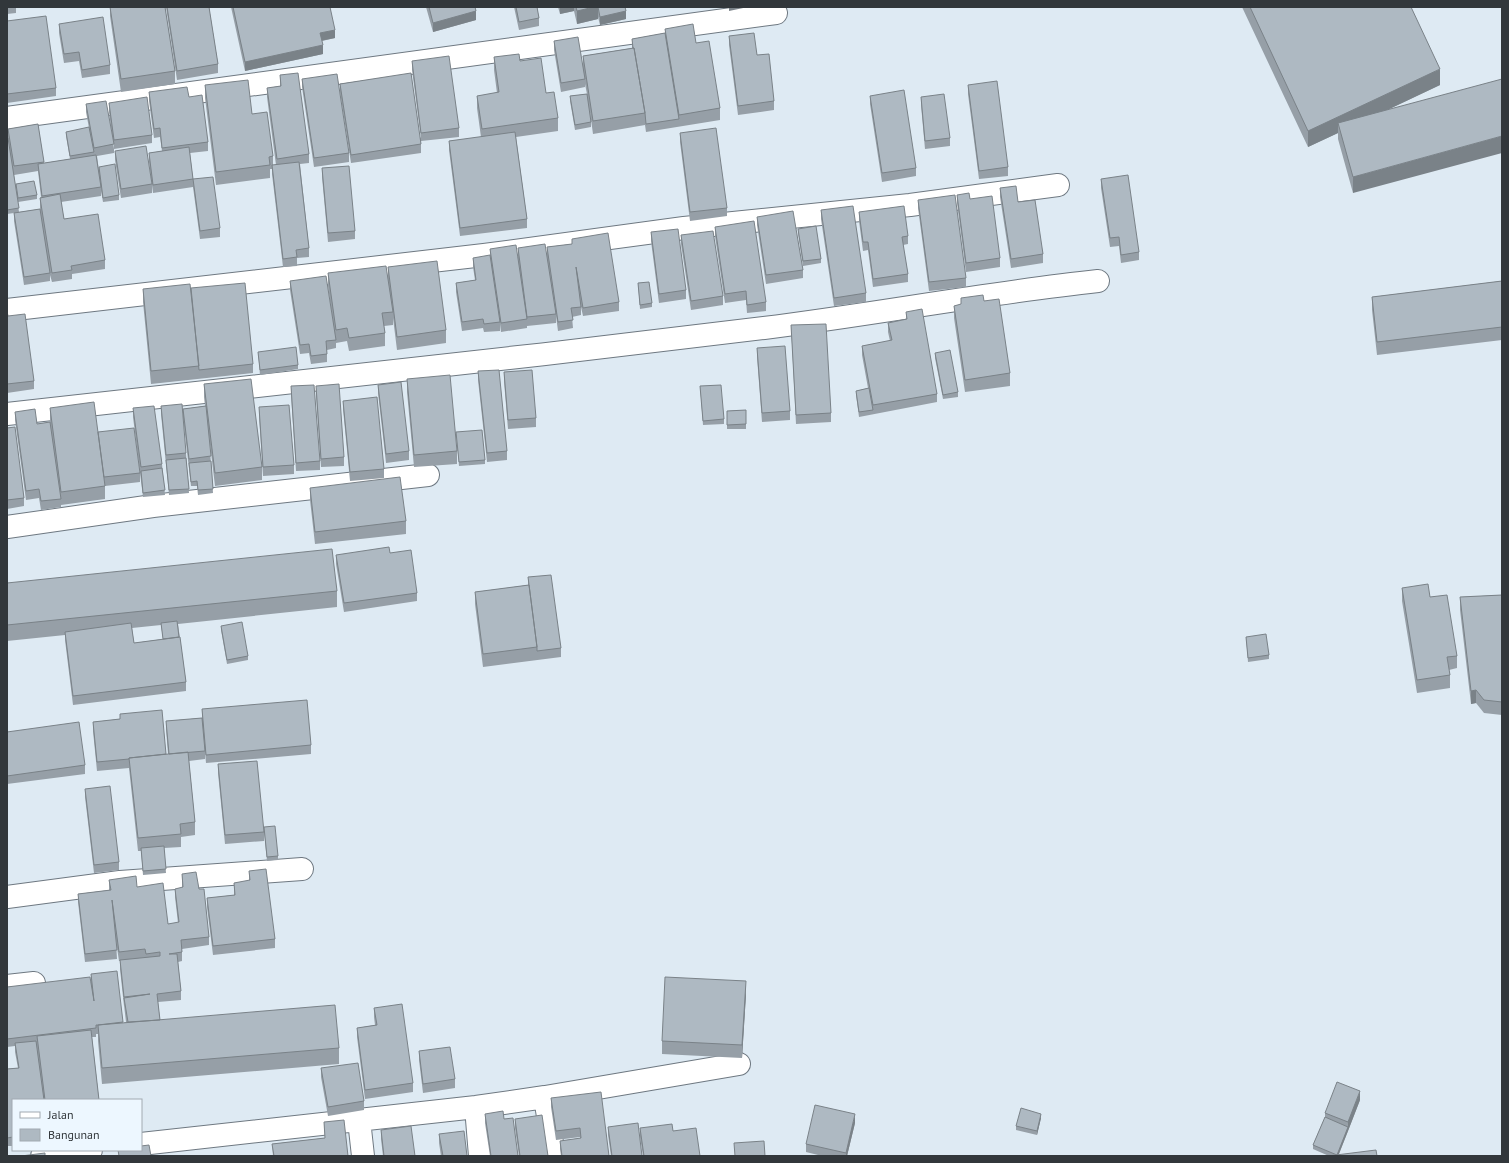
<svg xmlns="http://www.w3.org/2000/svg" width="1509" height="1163" font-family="'PT Sans',sans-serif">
	<rect width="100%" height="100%" fill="#deeaf3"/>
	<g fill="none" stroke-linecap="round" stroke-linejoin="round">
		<defs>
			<path id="street" d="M7,118L776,13
				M7,310L484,255L684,228L910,205L1058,185
				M7,414C260,386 512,359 764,328C876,314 986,293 1098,281
				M7,527L153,506L428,475
				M7,897L120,882L302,869
				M7,986L34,983
				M545,1097L554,1156
				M476,1107L480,1156
				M359,1120L363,1156
				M141,1144L476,1107L545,1097L739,1064
				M42,1156L91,1150"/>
		</defs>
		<use href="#street" stroke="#6e7881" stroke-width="24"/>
		<use href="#street" stroke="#fff" stroke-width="22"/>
	</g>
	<path fill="#969fa7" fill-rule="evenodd" d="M7,7H16V13L7,14Z
		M110,7H165L175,71V84L121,92L110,16Z
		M166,7H209L218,64V73L177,80Z
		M231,7H330L335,38L322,41L323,54L245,71Z
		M426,7H475L476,20L433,32Z
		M514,7H537L539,18V26L519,30Z
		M558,7H625L626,19L600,25L598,17V19L577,24L574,11L560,14Z
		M1242,7H1411L1440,85L1389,109L1353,193L1338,139V133L1308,147Z
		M7,21L56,88V96L7,103Z
		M59,24L110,65V74L82,78L79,61L64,63L59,33Z
		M665,29L696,43L720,108V120L646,132L645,125L593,134L589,105L591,122V127L575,130L570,101V96L587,94L585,84V87L561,92L554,50V41L583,64V56L632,48V39L665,33Z
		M729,36L774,101V110L738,115L729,45Z
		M494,57L520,61L546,93L558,118V131L516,137L527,219V228L460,236L449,150V141L481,137L477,108V96L497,93L494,70Z
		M412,61L459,128V137L421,141V153L351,163L340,92V84L421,138L412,70Z
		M280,75L309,154V163L300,164L309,248V257L297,258V266L283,267L272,174V169H270V178L216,185L205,98V85L273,156V165H276L267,97V88L280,86Z
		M302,79L349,153V162L314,167L302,87Z
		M968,85L1008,167V176L979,179L968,94Z
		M149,92L189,97L208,142V151L190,153L193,179L220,228V237L200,239L193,187L153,193L149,162V153L162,151L160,137L154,138L149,101Z
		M870,96L916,168V176L882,182L870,104Z
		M921,97L950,138V146L925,149L921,105Z
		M109,103L152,135V143L114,149L109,112Z
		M86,104L114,144V153L97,156L99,171V167L119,195V200L103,202L101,191V196L61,202L64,219L105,260V269L72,274V279L52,282L50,275V281L24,285L14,221V213L7,214V138H8V129L38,124L44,163L70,159L66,136V132L89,128L86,112ZM38,171L41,197L40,198V209L19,212L14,175Z
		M680,133L727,208V216L690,221L680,142Z
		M115,151L152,184V193L121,198L115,160Z
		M322,168L355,231V239L328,242L322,177Z
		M1101,179L1139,252V260L1121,263L1119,246L1110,247L1101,188Z
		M16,184L37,195V199L18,202Z
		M1000,188L1018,202L1043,254V263L1011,268L1000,197Z
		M957,195L970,199L1000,258V267L966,272L957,203Z
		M918,200L966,278V287L929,291L918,208Z
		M821,210L866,293V302L834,306L821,219Z
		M859,212L908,236V244L903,245L908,274V282L873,287L868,250L863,251L859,221Z
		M757,217L803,270V278L766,284L757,225Z
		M715,227L766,302V311L747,313L746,300L725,303L715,236Z
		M798,229L821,259V263L803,266L798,233Z
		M651,232L686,290V299L659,303L651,241Z
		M681,235L723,296V305L691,310L681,244Z
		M572,239L619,302V311L583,316L581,307V315L572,317L573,328L558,331L556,316V323L527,326V322V328L501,332L500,324V331L484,332L483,328L462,331L456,292V283L475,280L473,267V258L490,257V249L518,257V248L547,254V247L572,244Z
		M388,267L446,330V343L397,350L393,318V325L384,326L385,333V346L349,351L347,341L336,343V348L327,350V362L311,364L309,353L300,354L290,290V281L333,323L328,286V273L388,276Z
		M1502,281V340L1377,355L1372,310V297Z
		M638,283L652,303V307L640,309Z
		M191,288L253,364V373L151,384L143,302V289Z
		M961,298L984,301L1010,373V386L965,392L954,318V306L961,305Z
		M7,311L8,316L34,381V389L7,393Z
		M906,312L937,394V402L859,417L856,395V391L868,388L862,355V346L890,341L888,332V323L906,320Z
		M791,325L831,413V422L796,424Z
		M757,348L790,411V420L762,422L757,357Z
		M258,352L298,365V369L260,375Z
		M935,353L958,392V397L943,399L935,358Z
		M478,371L507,451V460L487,462L478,380Z
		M504,372L536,418V427L508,429L504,381Z
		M407,379L457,451V464L414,467L407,392Z
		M204,384L262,467V480L215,486L209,436L213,493L198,495L197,486H191L183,417V409L205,406L204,397Z
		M378,385L409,451V460L386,463L378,393Z
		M291,386L320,461V470L296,471L291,395Z
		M316,386L344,457V466L321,467L316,395Z
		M700,386L724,419V424L703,425Z
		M343,401L384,469V478L350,481L343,409Z
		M161,406L186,453L189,493L169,495L161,414Z
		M259,407L294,465V474L263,476L259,416Z
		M50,408L98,436L140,473V482L105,486V499L61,505V501V507L41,510L39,498L26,500L15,420V412L37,424L50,422Z
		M133,408L162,464L165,495L143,497L133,417Z
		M746,410V429H727V411Z
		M7,428L24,498V506L7,509Z
		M456,432L485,460V464L459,466Z
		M310,488L406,521V534L315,544L310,500Z
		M390,553L417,593V601L344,612L336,564V555Z
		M528,577L561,648V657L483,667L475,604V592L528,585Z
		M7,583L337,591V607L178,624L186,682V691L73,705L65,640V635L7,641ZM161,625L163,639L134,643L132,628Z
		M1402,588L1430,597L1457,656V668L1449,670L1450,675V688L1417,693L1402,601Z
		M1502,595V715L1484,713L1476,703L1471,704L1460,610V597Z
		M221,626L248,656V660L227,664L221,630Z
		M1246,637L1269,655V659L1248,662Z
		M202,709L311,745V754L206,763L202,719L205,751V759L189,761L195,822V835L181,837V847L164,848L166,873L143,875L141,851H138L129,768L97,771L93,731V722L120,719V714L166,754H168L166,729V721L202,718Z
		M7,732L85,765V774L7,784Z
		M218,764L264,831L278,856V860L267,861L264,832V841L225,844L218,773Z
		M85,789L119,862V870L94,873L85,797Z
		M249,871L275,939V948L213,955L207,907V898L234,895V883L249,881Z
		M182,874L199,889L209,937V945L182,949V961L178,962L181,991V1000L158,1002L160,1020L339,1048V1064L102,1084L98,1041V1034H96V1037H92L99,1100H13V1146H7V1069L18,1068L15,1052V1046L7,1047V987L91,982V974L123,1023L126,1022L124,1005V1006L120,969V961H119L116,941L117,959L85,962L78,902V894L109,890V880L137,887L168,924L178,923L175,897V889L182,888Z
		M746,994L742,1058L662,1054V1041Z
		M374,1008L413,1083V1092L365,1099L357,1037V1028L375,1025L374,1017Z
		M419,1051L455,1079V1088L423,1093L419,1060Z
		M321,1068L364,1101V1110L328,1116L321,1077Z
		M551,1098L609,1156H561L560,1149V1141L580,1138V1137L556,1140L551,1107Z
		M1360,1100L1339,1154L1329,1156L1313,1149V1145L1325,1117V1113Z
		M485,1114L504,1119L518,1156H490L485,1123Z
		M1041,1118L1037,1135L1016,1130V1126Z
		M515,1119L548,1156H519L515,1128Z
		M324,1122L348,1156H273L272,1144L325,1138Z
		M855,1123L847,1156H822L806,1152V1144Z
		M608,1127L642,1156H611L608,1135Z
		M640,1128L673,1131L700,1156H643L640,1137Z
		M381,1130L415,1156H383L381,1139Z
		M439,1134L467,1156H441L439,1143Z"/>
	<path fill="#7a8288" d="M560,7H574V11L560,14Z
		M594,7H598V19L577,24V11Z
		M729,7H748L729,11Z
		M476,11V20L433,32V23Z
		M626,11V19L600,25V17Z
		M335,30V38L320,41V33Z
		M323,45V54L245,71V62Z
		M1440,69V85L1341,132L1338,123V133L1308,147V131Z
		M1502,136V153L1353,193V177Z
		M1476,690V703L1471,704V691Z
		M746,981V994L742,1058V1045Z
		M1360,1091V1100L1348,1131V1122Z
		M855,1114V1123L847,1156H846V1153Z
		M1041,1114V1118L1037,1135V1131Z
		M1348,1127V1131L1338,1156L1337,1155Z"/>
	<path fill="#aeb9c2" stroke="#7a8288" d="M110,7H165L175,71L121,79Z
		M167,7H209L218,64L177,71Z
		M233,7H330L335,30L320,33L323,45L245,62Z
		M429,7H475L476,11L433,23Z
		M516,7H537L539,18L519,22Z
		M576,7H594L577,11Z
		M598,7H625L626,11L600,17Z
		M1250,7H1411L1440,69L1308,131Z
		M46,16L56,88L7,94V21Z
		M103,17L110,65L82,70L79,52L64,54L59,24Z
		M693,24L696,43L709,41L720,108L679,115L665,29Z
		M665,33L679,119L646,124L645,113L634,48H633L632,39Z
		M754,33L757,55L769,54L774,101L738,106L729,36Z
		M578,37L585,79L561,83L554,41Z
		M634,48L645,113L593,121L583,56Z
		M519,54L520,61L541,58L546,93L554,92L558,118L482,129L477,96L499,92L494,57Z
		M449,56L459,128L421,133L412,61Z
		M298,73L309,154L277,159L267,88L281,86L280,75Z
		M411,73L421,144L351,155L340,84Z
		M337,74L349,153L314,158L302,79Z
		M1502,79V136L1353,177L1338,123Z
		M248,80L252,114L267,112L273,156L269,157L270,165L216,172L205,85Z
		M997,81L1008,167L979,171L968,85Z
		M187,87L189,97L202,95L208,142L162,148L160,128L154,129L149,92Z
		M904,90L916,168L882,173L870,96Z
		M587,94L591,122L575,125L570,96Z
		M944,94L950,138L925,141L921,97Z
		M147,97L152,135L114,140L109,103Z
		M106,101L114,144L94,148L86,104Z
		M38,124L44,162L14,166L8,129Z
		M89,127L94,152L70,156L66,132Z
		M716,128L727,208L690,212L680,133Z
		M515,132L527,219L460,228L449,141Z
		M7,138H8L19,208L7,210Z
		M146,146L152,184L121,189L115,151Z
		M189,147L193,179L153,185L149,153Z
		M96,155L101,187L42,196L38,164Z
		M299,162L309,248L296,250L297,257L283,259L272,165Z
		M115,164L119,195L103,198L99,167Z
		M349,166L355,231L328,233L322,168Z
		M1128,175L1139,252L1121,255L1119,237L1110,238L1101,179Z
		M213,177L220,228L200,231L193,179Z
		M34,181L37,195L18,198L16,184Z
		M1016,186L1018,202L1035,200L1043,254L1011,259L1000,188Z
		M969,193L970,199L992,196L1000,258L966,263L957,195Z
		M60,194L64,219L98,214L105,260L71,266L72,270L52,273L40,198Z
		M955,195L966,278L929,282L918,200Z
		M853,206L866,293L834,298L821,210Z
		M904,206L908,236L902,237L908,274L873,279L868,242H863L859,212Z
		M40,209L50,273L24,277L14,213Z
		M793,211L803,270L766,275L757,217Z
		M754,221L766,302L747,305L746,291L725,294L715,227Z
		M816,226L821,259L803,261L798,229Z
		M678,229L686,290L659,294L651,232Z
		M713,231L723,296L691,301L681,235Z
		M608,233L619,302L583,308L576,267L581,307L571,308L573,320L558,322L547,247L572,244V239Z
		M545,244L556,314L527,317L518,248Z
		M516,245L527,319L501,323L490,249Z
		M490,255L500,322L484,324L483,319L462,322L456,283L476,280L473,258Z
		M437,261L446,330L397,337L388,267Z
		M386,266L393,312L382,313L385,333L349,338L347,328L336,330L328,273Z
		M326,276L336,340L326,341L327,354L311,356L309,344L300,345L290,281Z
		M1502,281V327L1377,342L1372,297Z
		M649,282L652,303L640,305L638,283Z
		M245,283L253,364L199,370L191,288Z
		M190,284L199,366L151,371L143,289Z
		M983,295L984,301L999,299L1010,373L965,380L954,306L961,304V298Z
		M922,309L937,394L873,405L862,346L892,340L888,323L907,319L906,312Z
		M7,311L8,316L25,314L34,381L7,384Z
		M826,324L831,413L796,415L791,325Z
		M785,346L790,411L762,413L757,348Z
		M296,347L298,365L260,370L258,352Z
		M950,350L958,392L943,395L935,353Z
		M499,370L507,451L487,453L478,371Z
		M532,370L536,418L508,420L504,372Z
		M450,375L457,451L414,455L407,379Z
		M251,379L262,467L215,473L204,384Z
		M401,382L409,451L386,454L378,385Z
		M339,384L344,457L321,459L316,386Z
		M314,385L320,461L296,463L291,386Z
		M721,385L724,419L703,421L700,386Z
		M869,388L873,410L859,412L856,391Z
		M377,397L384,469L350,472L343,401Z
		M94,402L105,486L61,492L50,408Z
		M182,404L186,453L166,455L161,406Z
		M289,405L294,465L263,467L259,407Z
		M154,406L162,464L141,467L133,408Z
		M206,406L211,456L189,459L183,409Z
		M35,409L37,424L50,422L61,499L41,501L39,489L26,491L15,412Z
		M746,410V424L727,425V411Z
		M15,427L24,498L7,500V428Z
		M134,428L140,473L104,477L98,432Z
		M482,430L485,460L459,462L456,432Z
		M186,458L189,489L169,490L166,460Z
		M211,461L213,489L198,490L197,481L191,482L189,463Z
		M162,468L165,490L143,493L141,471Z
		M400,477L406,521L315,532L310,488Z
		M389,547L390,553L411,550L417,593L344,603L336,555Z
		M332,549L337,591L7,625V583Z
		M551,575L561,648L537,651V647L528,577Z
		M1428,584L1430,597L1447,595L1457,656L1447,657L1450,675L1417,680L1402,588Z
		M529,585L537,647L483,654L475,592Z
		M1502,595V702L1484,700L1476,690L1471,691L1460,597Z
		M177,621L179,637L163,639L161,623Z
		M242,622L248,656L227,660L221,626Z
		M131,623L134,643L180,637L186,682L73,696L65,632Z
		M1266,634L1269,655L1248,658L1246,637Z
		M307,700L311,745L206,755L202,709Z
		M162,710L166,754L129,758V759L97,762L93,722L120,719V714Z
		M202,718L205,751L169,754L166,721Z
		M79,722L85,765L7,776V732Z
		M188,752L195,822L180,824L181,834L138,838L129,758Z
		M257,761L264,832L225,835L218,764Z
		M110,786L119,862L94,865L85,789Z
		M275,826L278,856L267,857L264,827Z
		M164,846L166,869L143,871L141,848Z
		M266,869L275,939L213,946L207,898L235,895L234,883L250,880L249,871Z
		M196,872L199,889H204L209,937L181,940L182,952L169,954H177L181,991L157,994L160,1020L128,1022L124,998L150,994L124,997L120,960L160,956V952L146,954L145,949L119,952L112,900L117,950L85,954L78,894L111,890L109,880L136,876L137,887L163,883L168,924L179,922L175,889L183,887L182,874Z
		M117,971L123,1022L98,1025H96V1028L7,1039V987L90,977L94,1001L91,974Z
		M665,977L746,981L742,1045L662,1041Z
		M402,1004L413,1083L365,1090L357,1028L377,1025L374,1008Z
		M335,1005L339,1048L102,1068L98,1025Z
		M91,1030L99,1100H45L37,1036Z
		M36,1041L44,1100H13V1137L7,1138V1069L19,1068L15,1043Z
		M450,1047L455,1079L423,1084L419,1051Z
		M358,1063L364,1101L328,1107L321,1068Z
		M1337,1082L1360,1091L1348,1122L1325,1113Z
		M601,1092L609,1156H562L560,1141L581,1138L580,1128L556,1131L551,1098Z
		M815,1105L855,1114L846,1153L806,1144Z
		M1021,1108L1041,1114L1037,1131L1016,1126Z
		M503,1111L504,1119L513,1118L518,1156H491L485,1114Z
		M542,1115L548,1156H520L515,1119Z
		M1325,1117L1348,1127L1337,1155L1313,1145Z
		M344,1120L348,1156H274L272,1144L325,1138L324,1122Z
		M638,1123L642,1156H612L608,1127Z
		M672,1124L673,1131L696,1128L700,1156H644L640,1128Z
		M411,1126L415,1156H384L381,1130Z
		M464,1131L467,1156H443L439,1134Z
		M764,1141L765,1156H735L734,1143Z
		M149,1145L151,1156H119L118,1150H141V1146Z
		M1376,1150L1377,1156H1328Z
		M45,1153V1156H21Z"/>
	<rect width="1509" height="1163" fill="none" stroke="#32373b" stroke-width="16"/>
	<rect x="12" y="1099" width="130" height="52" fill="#edf7ff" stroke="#a2aab1"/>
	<rect x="20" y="1112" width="20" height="6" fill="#ffffff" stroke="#a2aab1"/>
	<text x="48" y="1119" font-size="12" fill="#32373b">Jalan</text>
	<rect x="20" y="1129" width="20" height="12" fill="#aeb9c2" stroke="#a2aab1"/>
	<text x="48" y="1139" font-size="12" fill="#32373b">Bangunan</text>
</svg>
